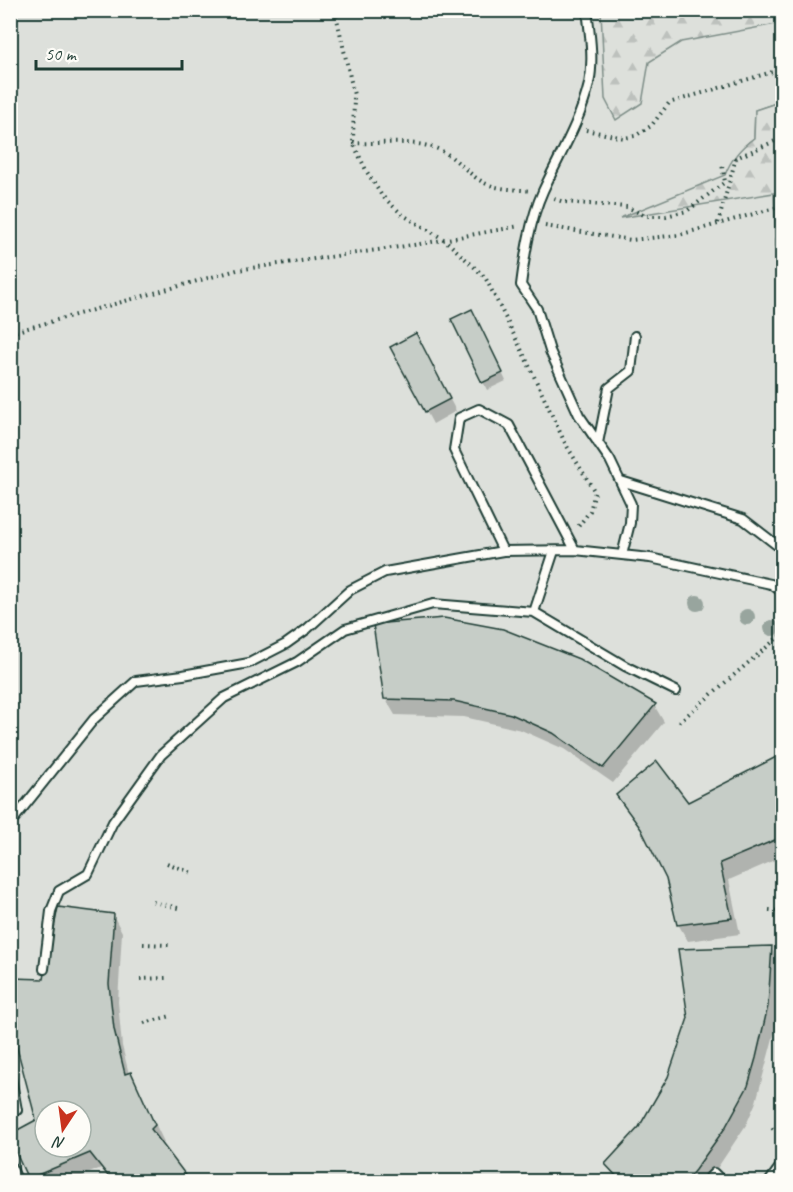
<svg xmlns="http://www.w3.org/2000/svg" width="793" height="1192" font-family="Caveat,sans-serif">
	<defs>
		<pattern id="forest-firs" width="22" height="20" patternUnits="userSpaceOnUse" patternTransform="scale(1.5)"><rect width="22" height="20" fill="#dde0db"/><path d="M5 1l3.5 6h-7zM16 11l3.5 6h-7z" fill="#bdc1bd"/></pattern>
	</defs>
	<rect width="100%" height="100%" fill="#fdfcf7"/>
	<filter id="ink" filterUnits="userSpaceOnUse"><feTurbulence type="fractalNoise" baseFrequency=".0167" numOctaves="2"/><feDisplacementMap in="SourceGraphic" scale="12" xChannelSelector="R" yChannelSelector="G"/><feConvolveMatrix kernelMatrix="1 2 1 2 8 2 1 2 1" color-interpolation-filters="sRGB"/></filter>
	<g filter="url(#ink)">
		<path fill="#dde0db" stroke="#7e8e88" stroke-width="1.5" fill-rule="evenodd" d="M11,11H782V101L755,110L754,138C740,148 731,159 726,175L775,193L777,282L782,292V1181H11ZM45,1111H81V1147H45Z"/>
		<path fill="url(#forest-firs)" stroke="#7e8e88" stroke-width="1.5" d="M601,11H782V23L681,42L649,62L642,103L616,120L605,99Z
			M782,101V292L777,282L774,193L620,218L725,175C731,159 740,148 754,138L755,110Z"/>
		<path fill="#0003" fill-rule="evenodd" d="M476,318L506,381L487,390L483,382Z
			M423,348L456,411L433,424L426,411Z
			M385,698L654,705L664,722L613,783L564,749L521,730L464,717L395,715Z
			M782,755V857L729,880L740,934L688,941L678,924L668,879L648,840L618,795L687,804Z
			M113,915L122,932L118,1002L122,1046L129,1074L139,1090L164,1142L161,1145L189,1182H111L101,1168L69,1182H31L29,1178L38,1121L46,981ZM45,1111H81V1147H45Z
			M771,947L780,964L777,1023L756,1102L746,1125L708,1182H617L607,1164L640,1128Z"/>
		<path fill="#c6cdc7" stroke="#1f3d34" stroke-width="1.5" fill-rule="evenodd" d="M472,309L503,373L482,383L451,319Z
			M416,333L450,399L425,412L390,347Z
			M444,618L503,629L579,659L656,704L603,768L553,733L511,714L454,701L384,699L373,624Z
			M782,754V837L720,863L732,918L677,925L666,879L641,829L616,795L657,761L688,802Z
			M58,907L114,914L109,984L114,1029L125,1074L131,1072L155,1125L151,1129L191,1182H113L90,1153L28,1179L10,1140V1134L36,1120L12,1029V978L44,979ZM45,1111H81V1147H45Z
			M772,946L768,1006L756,1058L748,1086L725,1128L695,1170L685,1182H622L605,1164L639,1127L668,1077L688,1018L678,949Z"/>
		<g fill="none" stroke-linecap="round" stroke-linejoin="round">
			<defs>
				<path id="service" d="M587,10C590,35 594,60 589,84C580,122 559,156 543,191C530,220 525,254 521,285L537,309L550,351L579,415L610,460L631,504L630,523L622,555
					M598,443L609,388L631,371L635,336
					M621,481L743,519L782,549
					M503,551L454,450L459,418L479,409L509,425L575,550
					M534,612L554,551
					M10,824L94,719L136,681L183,675L249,663L286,644L307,629L350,590L385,572L503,551L575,550L650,558L771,584L782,592
					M44,969L51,911L59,891L88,874L113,822L161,755L224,698L297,662L345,629L433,604L534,612L625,666L676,691
					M10,1072L17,1110L10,1113
					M10,1164L18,1182
					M705,1182L714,1173L723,1182
					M769,1182L782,1164"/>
			</defs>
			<use href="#service" stroke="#1f3d34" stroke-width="12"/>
			<path stroke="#1f3d34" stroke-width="4" stroke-dasharray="1.5 4.5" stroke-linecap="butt" d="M335,10L354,95L353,143L367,172L382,196L403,215L445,240L485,277L526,359L565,443L595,492L590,511L577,528
				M586,130L624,138L635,136L651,126L669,103L782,69
				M353,143C377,144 410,140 432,147C453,153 464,171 481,181C495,190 516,189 531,191
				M554,199L564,202L627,207L646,216H666L687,211L725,182L722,164
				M718,223L736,158L782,138
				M545,226L631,240L679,235L782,206
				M10,333L237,270L420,244L520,226
				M679,722L782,634
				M167,863L192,873
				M153,902L178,908
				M769,910L782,911
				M143,944L169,945
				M140,979L167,978
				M144,1023L171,1016
				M772,1128L782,1136"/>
			<use href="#service" stroke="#fdfcf7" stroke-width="8"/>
		</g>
		<g fill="#98a59e">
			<circle cx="697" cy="603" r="8"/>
			<circle cx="747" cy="617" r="8"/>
			<circle cx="772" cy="628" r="8"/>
		</g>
	</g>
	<rect width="793" height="1192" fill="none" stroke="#fdfcf7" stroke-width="36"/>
	<rect x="18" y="18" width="757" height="1156" fill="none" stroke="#1f3d34" stroke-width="2" filter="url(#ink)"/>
	<g transform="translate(63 1129) rotate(193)"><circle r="28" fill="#fdfcf7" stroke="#a4b0a9" stroke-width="1.5"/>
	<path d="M0-4.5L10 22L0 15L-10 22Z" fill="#c8321e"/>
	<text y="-9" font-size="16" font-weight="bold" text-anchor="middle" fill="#1f3d34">N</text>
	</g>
	<path d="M36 60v9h146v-9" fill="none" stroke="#1f3d34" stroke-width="3"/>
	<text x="45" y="60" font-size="18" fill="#1f3d34" stroke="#fdfcf7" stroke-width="4.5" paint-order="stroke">50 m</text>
</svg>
